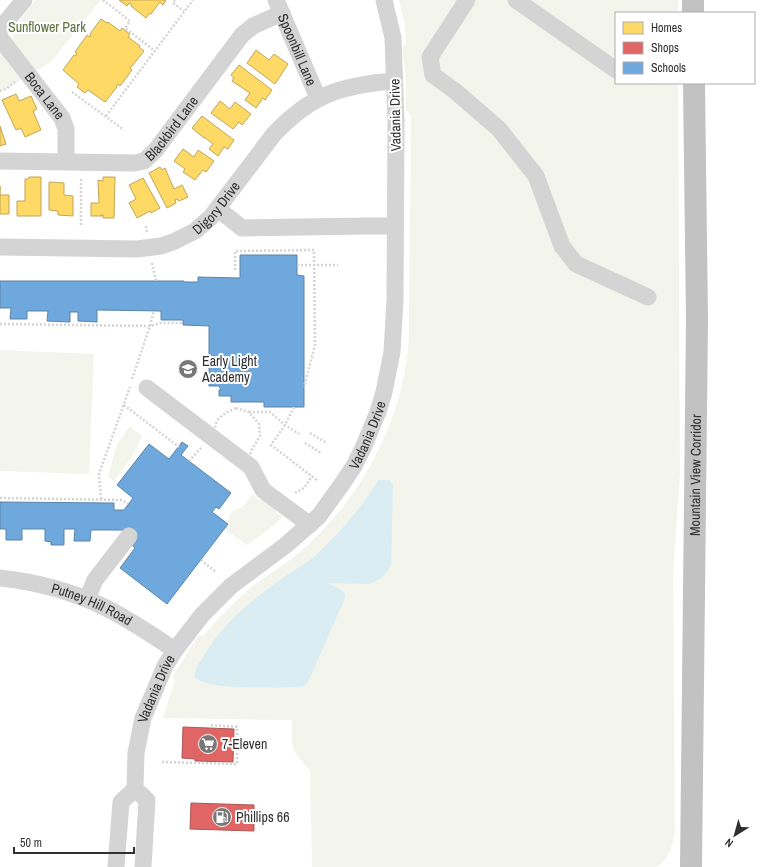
<svg xmlns="http://www.w3.org/2000/svg" width="767" height="867" font-family="'Archivo Narrow',sans-serif">
	<rect width="100%" height="100%" fill="#fff"/>
	<path fill="#f3f5ed" d="M35,0H101L51,62L6,89L0,91V47L17,31L18,23Z
		M399,0H678V13H616V83H678L680,473L673,573L675,833C672,847 669,860 656,867H312L310,771L296,754L292,746V720L163,718L175,681L173,676L198,636L204,635C219,617 235,601 253,586C269,573 287,564 302,550C361,498 400,426 408,348C409,337 409,325 409,314L411,115L406,110V77L402,48L406,43L405,26Z
		M0,350L94,354L89,474L0,471Z
		M130,426L142,436C135,453 126,466 114,481L108,477L117,444Z
		M253,494L259,500L263,498L276,509V512L283,517L269,529L247,545L224,529L228,524L229,516L233,511L242,507Z"/>
	<path fill="#daedf2" d="M378,480H390L393,485L391,566L381,579L369,584L328,583L338,588L345,594V598L308,682L304,686L298,687C275,687 212,691 195,678C194,669 200,662 205,654C224,622 253,599 283,578C294,570 306,564 316,555C340,532 362,508 378,480Z"/>
	<path fill="#ffd966" stroke="#c1a656" d="M119,0H166L163,5L160,2L151,14L150,13L146,18L131,6L132,5L129,3L127,6Z
		M101,19L107,23L108,22L120,31L122,28L130,34L128,37L140,46L139,47L144,51L132,66H131L130,68L132,70L120,86L118,84L116,86L117,87L105,102L88,90L85,93L77,87L79,84L63,70L74,55L76,56L77,53L75,52L87,35L90,37L91,35L90,34Z
		M256,50L269,60L274,54L288,64L275,84L247,63Z
		M239,65L272,90L265,100L263,98L256,108L245,100L250,93L232,81L234,78L231,75Z
		M16,94L19,101L31,96L37,109L33,111L41,130L25,137L21,128L16,130L2,100Z
		M220,101L230,109L235,102L251,114L242,125L239,122L233,129L211,113Z
		M202,116L234,140L228,149L224,147L218,156L209,149L213,144L204,137V138L192,128Z
		M0,126L6,144L0,146Z
		M183,149L194,157L198,150L214,161L206,172L203,170L195,180L183,172L185,169L174,161Z
		M160,167L162,170L165,168L174,189L182,185L188,197L179,201L177,199L175,200L176,203L167,208L149,173Z
		M29,177H41V216H17V201H25V179H28Z
		M103,177H115L114,218H103V215L102,214V216H91V203H99L98,180L103,181Z
		M143,178L160,208L151,213L150,211L137,218L129,203L136,199L129,185Z
		M49,182L64,183V195L73,196V216L58,215V211L49,210Z
		M0,186V195H9V214H0Z"/>
	<path fill="#e06666" stroke="#ab5656" d="M183,727L234,729L233,762L195,761V759L182,758Z
		M191,803L254,805V831L190,829Z"/>
	<path fill="#6fa8dc" stroke="#5c84a8" d="M240,255H297V275L304,276V407H264V402H231V396H219V390H221L219,386H209V326L183,325V320H161V311L97,310V322L78,321V312H70V322L47,321L48,311H27V319H10L11,308H0V281H184V282H198V277L240,278Z
		M182,442L188,446L181,455L231,493L219,509L216,507L212,512L228,524L167,604L120,568L135,548L131,544L134,539L122,530H91L90,541H74L75,529H64V545H51V542L45,541V529H22V540H6V529H0V502L114,503V510H124L133,498L117,485L149,444L169,459Z"/>
	<g fill="none" stroke-linecap="round" stroke-linejoin="round">
		<path stroke="#d4d4d4" stroke-width="2.5" stroke-dasharray="2 2" stroke-linecap="butt" d="M103,0L130,21L125,28L155,51
			M175,0L173,3L184,11
			M0,91L6,89L15,82
			M72,92L124,130
			M106,116L193,0
			M81,225V178
			M146,226L147,233
			M152,263L156,281
			M297,265H338
			M235,270V251L314,250L315,345L304,387
			M0,324L150,326L161,323H183
			M132,379L150,326L154,311
			M124,405L179,447
			M294,407L285,425L271,445L318,481
			M236,408L249,412L259,424L260,436L251,451L248,466C241,455 231,448 219,444C210,424 217,416 236,408Z
			M249,412H270L285,425L299,434
			M310,433L327,443
			M305,443L321,453
			M189,461L201,448
			M295,493L304,488L312,476
			M0,498L122,500L128,504
			M101,499L99,474L130,387
			M201,560L216,572
			M162,762L237,764V727L209,725"/>
		<g stroke="#d4d4d4" stroke-width="17">
			<path id="s1" d="M276,0L318,98"/>
			<path d="M467,0L430,57L433,75L455,91L499,129L536,176L562,246L576,264L648,297"/>
			<path d="M516,0L616,70"/>
			<path d="M0,29L24,0"/>
			<path id="s2" d="M0,38L62,118L66,129V162"/>
			<path id="s3" d="M0,161L135,163L144,161L155,151L242,35L253,26L282,13"/>
			<path d="M218,209L242,228L366,226H394"/>
			<path id="s4" d="M0,247L137,249L161,246L173,242L195,231L211,217L274,134C311,95 341,85 394,81"/>
			<path d="M147,388L251,467L263,490L310,525"/>
			<path id="s5" d="M0,578C36,582 71,591 104,607C129,619 152,635 175,650"/>
			<path d="M87,599L95,580L129,536"/>
			<path d="M135,789L147,800L143,867"/>
			<path id="s6" d="M116,867L121,802L135,789L136,753L143,718L165,666L175,650L202,615L231,586L286,545L319,516L342,484L354,466L363,448L378,412L384,392L392,352L395,300L396,122L393,38L384,0"/>
		</g>
		<g stroke="#c2c2c2" stroke-width="22">
			<path d="M693,0V13"/>
			<path id="s7" d="M691,867L697,320L694,83"/>
		</g>
	</g>
	<defs>
		<symbol id="school-disc" viewBox="-11 -11 22 22"><circle r="9.5" fill="#787878" stroke="#fff"/><path d="M0-5L7-2L0 1L-7-2ZM-4 1L0 2.5L4 1V4Q0 6-4 4Z" fill="#fff"/></symbol>
		<symbol id="supermarket-disc" viewBox="-11 -11 22 22"><circle r="9.5" fill="#787878" stroke="#fff"/><path d="M-6-5.5h2.5l.6 2H6L4.5 2H-2.5L-4.4-4H-6ZM-1.5 3.2a1.3 1.3 0 1 0 .1 0ZM3 3.2a1.3 1.3 0 1 0 .1 0Z" fill="#fff"/></symbol>
		<symbol id="fuel-disc" viewBox="-11 -11 22 22"><circle r="9.5" fill="#787878" stroke="#fff"/><path d="M-5.5-6h7V0h2V4h1.3V-2.5L3-4.5l.8-.8L6-3V5H2.5V1h-1V6h-7ZM-4.2-4.7v3.2H.2V-4.7Z" fill="#fff"/></symbol>
	</defs>
	<g fill-rule="evenodd">
		<use href="#school-disc" x="177" y="358" width="22" height="22"/>
		<use href="#supermarket-disc" x="197" y="733" width="22" height="22"/>
		<use href="#fuel-disc" x="211" y="806" width="22" height="22"/>
	</g>
	<g text-anchor="middle" stroke-width="4" stroke-linejoin="round" paint-order="stroke">
		<g font-size="14" fill="#5b6e3b" stroke="#fff">
			<text x="47" y="32">Sunflower Park</text>
		</g>
		<g font-size="14" fill="#303030" stroke="#fff">
			<text dy="5" stroke="none"><textPath href="#s1" startOffset="54">Spoonbill Lane</textPath></text>
			<text dy="5" stroke="none"><textPath href="#s2" startOffset="73">Boca Lane</textPath></text>
			<text transform="translate(395 115) rotate(-91)" y="5">Vadania Drive</text>
			<text dy="5" stroke="none"><textPath href="#s3" startOffset="187">Blackbird Lane</textPath></text>
			<text dy="5" stroke="none"><textPath href="#s4" startOffset="230">Digory Drive</textPath></text>
			<text dy="5" stroke="none"><textPath href="#s6" startOffset="524">Vadania Drive</textPath></text>
			<text dy="5" stroke="none"><textPath href="#s7" startOffset="392">Mountain View Corridor</textPath></text>
			<text dy="5" stroke="none"><textPath href="#s5" startOffset="96">Putney Hill Road</textPath></text>
			<text dy="5" stroke="none"><textPath href="#s6" startOffset="188">Vadania Drive</textPath></text>
		</g>
		<g font-size="14" fill="#303030" stroke="#fff" text-anchor="start">
			<text x="202" y="366">Early Light<tspan x="202" dy="16">Academy</tspan></text>
			<text x="222" y="749">7-Eleven</text>
			<text x="236" y="822">Phillips 66</text>
		</g>
	</g>
	<rect x="615" y="12" width="140" height="72" fill="#ffffff" stroke="#acacac"/>
	<rect x="623" y="22" width="20" height="12" fill="#ffd966" stroke="#acacac"/>
	<text x="651" y="32" font-size="12" fill="#303030">Homes</text>
	<rect x="623" y="42" width="20" height="12" fill="#e06666" stroke="#acacac"/>
	<text x="651" y="52" font-size="12" fill="#303030">Shops</text>
	<rect x="623" y="62" width="20" height="12" fill="#6fa8dc" stroke="#acacac"/>
	<text x="651" y="72" font-size="12" fill="#303030">Schools</text>
	<g transform="translate(735 835) rotate(217)" stroke="#ffffff" stroke-width="3" paint-order="stroke">
	<path d="M0-3L7 15L0 10L-7 15Z" fill="#303030"/>
	<text y="-6" font-size="11" font-weight="bold" text-anchor="middle" fill="#303030">N</text>
	</g>
	<path d="M14 847v6h120v-6" fill="none" stroke="#303030" stroke-width="2"/>
	<text x="20" y="847" font-size="12" fill="#303030" stroke="#ffffff" stroke-width="3" paint-order="stroke">50 m</text>
</svg>
